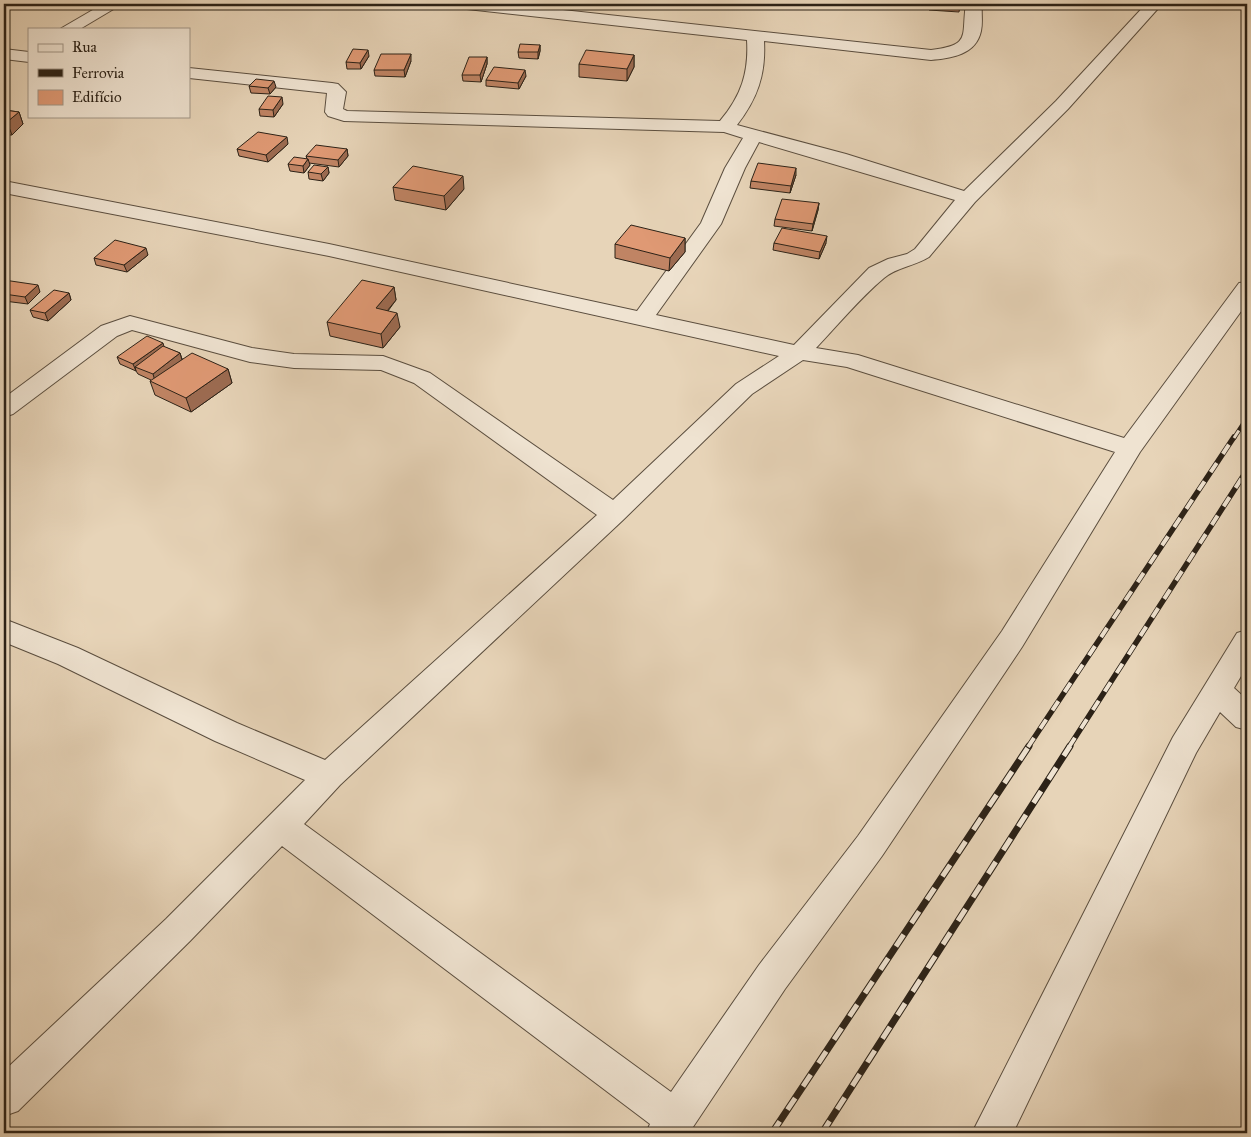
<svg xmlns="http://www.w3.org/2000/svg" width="1251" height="1137" font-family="'IM FELL Great Primer',serif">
	<rect width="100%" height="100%" fill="#e7d4b8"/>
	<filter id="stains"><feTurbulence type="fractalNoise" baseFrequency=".004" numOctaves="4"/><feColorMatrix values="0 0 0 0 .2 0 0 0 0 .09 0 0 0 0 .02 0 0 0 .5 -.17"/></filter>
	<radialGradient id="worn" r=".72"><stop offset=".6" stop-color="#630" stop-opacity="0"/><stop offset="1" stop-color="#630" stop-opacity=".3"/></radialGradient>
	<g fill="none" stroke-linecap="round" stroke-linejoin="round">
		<defs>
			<path id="minor" d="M103,4H122L80,29H60Z
				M459,4H507L931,50C972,45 961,36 966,4H982C981,13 983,22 981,31C976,55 951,58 931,60L764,41C766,75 757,99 737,125L846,154L964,191L1056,101L1146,4H1162L1068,109L975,202L929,257C915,266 897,267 884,278C859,299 838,325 816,348L858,355L1124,438L1239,283L1247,282V303L1140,452L1022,647L882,856L785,989L689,1133H646L650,1124L282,846L190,941L18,1111L4,1116V1071L166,919L305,780L215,741L58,664L4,642V619L78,648L237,723L325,760L597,515L414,383L381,370L294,368L250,362L132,330L117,336L13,414L4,417V398L101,326L130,316L252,348L294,354L383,356L430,373L613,500L736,384L779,356L329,256L4,193V181L329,244L637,311L701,223L725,168L743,138L724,132L344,121L328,116L325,112L327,93L189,78V68L332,83L338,84L346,92L343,109L347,111L720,121C741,96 749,73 747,40L467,9ZM759,142L955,200L915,249L907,254L888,259L869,268L794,345L656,315L721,224L745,168ZM803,360L847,367L1115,452L1002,631L858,836L759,965L671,1092L304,824L340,785L623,520L752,394Z
				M4,49L29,52V62L4,59Z
				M1247,630V666L1234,688L1247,700V730L1236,727L1220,712L1196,753L1013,1133H972L1173,737L1237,633Z"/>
		</defs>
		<use href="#minor" stroke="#5b4e3f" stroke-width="2"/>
		<use href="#minor" fill="#efe3d1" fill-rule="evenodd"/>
		<defs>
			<path id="rail-far2" d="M1234,438L1247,418"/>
			<path id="rail-far1" d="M1028,747L1234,437
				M1069,747L1247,470"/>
			<path id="rail" d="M772,1133L1029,746
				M822,1133L1070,746"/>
		</defs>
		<use href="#rail-far2" stroke="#2c2217" stroke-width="4.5"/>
		<use href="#rail-far1" stroke="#2c2217" stroke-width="5.5"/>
		<use href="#rail" stroke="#2c2217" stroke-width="7"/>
		<use href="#rail-far2" stroke="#efe3d1" stroke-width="3" stroke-dasharray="9" stroke-linecap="butt"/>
		<use href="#rail-far1" stroke="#efe3d1" stroke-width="4" stroke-dasharray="11" stroke-linecap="butt"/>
		<use href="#rail" stroke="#efe3d1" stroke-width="5" stroke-dasharray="14" stroke-linecap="butt"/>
	</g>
	<path fill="#c08464" stroke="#2c2217" d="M929,4H960V6L959,12L929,10Z
		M540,45V51L538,59L519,58L518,52Z
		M634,55V67L627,81L579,77V64Z
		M369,56L361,69H347L346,62Z
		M487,57V64L481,82L463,81L462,75Z
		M411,61L405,77L375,76L374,70Z
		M526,76L519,89L486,86V80Z
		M249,86L276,87L270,94L251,93Z
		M283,104L274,117L260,116L259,109Z
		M4,110L19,112L23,124L12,135H4Z
		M288,144L268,162L239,156L237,149Z
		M347,149L348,156L339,167L309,163L310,165L304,173L290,171L288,164L307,159L306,156Z
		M328,167L329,173L323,181L309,179L308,172Z
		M796,175L790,193L750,188L751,181Z
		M393,187L464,189L446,210L395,200Z
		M819,203L818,210L812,231L774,226L775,219Z
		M685,238V252L669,271L615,258V244Z
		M774,243H826L819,259L773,250Z
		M148,255L127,272L96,265L94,258Z
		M4,280L40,292L28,304L4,301Z
		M394,287L396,300L388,311L400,327L383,348L330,336L327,322Z
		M69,293L71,300L48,321L33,317L30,310Z
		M164,347L180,353L182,359L228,369L232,383L191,412L155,395L150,381L151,380L138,374L136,371L120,364L117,357Z"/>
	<path fill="#9c6b51" stroke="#2c2217" d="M540,45V51L538,59V52Z
		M368,50L369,56L361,69L360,63Z
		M411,54V61L405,77L404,70Z
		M634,55V67L627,81V69Z
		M487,57V64L481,82L480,75Z
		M525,70L526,76L519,89L518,83Z
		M274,81L276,87L270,94L268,88Z
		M282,97L283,104L274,117L273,110Z
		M19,112L23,124L12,135L7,122Z
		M287,137L288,144L268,162L266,155Z
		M347,149L348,156L339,167L338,160Z
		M308,159L310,165L304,173L303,166Z
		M328,167L329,173L323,181L321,174Z
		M796,168V175L790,193L791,186Z
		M463,176L464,189L446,210L444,196Z
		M819,203L818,210L812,231L813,224Z
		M827,236L826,243L819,259L820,252Z
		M685,238V252L669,271L670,258Z
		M146,248L148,255L127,272L124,265Z
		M38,285L40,292L28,304L25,297Z
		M394,287L396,300L378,322L376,308Z
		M69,293L71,300L48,321L45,313Z
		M397,313L400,327L383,348L381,334Z
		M163,343L165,350L135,367L136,371L133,364Z
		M180,353L182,360L155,381L153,374Z
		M228,369L232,383L191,412L186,398Z"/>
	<path fill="#df9974" stroke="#2c2217" d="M930,4H960V6Z
		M520,44L540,45L538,52H518Z
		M353,49L368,50L360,63L346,62Z
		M586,50L634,55L627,69L579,64Z
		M381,54H411L404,70H374Z
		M469,57H487L480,75H462Z
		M494,67L525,70L518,83L486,80Z
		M256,79L274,81L268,88L249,86Z
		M268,96L282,97L273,110L259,109Z
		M4,110L19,112L7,122H4Z
		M258,132L287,137L266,155L237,149Z
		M316,145L347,149L338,160L306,156Z
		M294,157L308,159L303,166L288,164Z
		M758,163L796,168L791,186L751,181Z
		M314,165L328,167L321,174L308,172Z
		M413,166L463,176L444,196L393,187Z
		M782,199L819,203L813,224L775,219Z
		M631,225L685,238L670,258L615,244Z
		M782,228L827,236L820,252L774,243Z
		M115,240L146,248L124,265L94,258Z
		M4,280L38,285L25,297L4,294Z
		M362,280L394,287L376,308L397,313L381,334L327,322Z
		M54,290L69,293L45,313L30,310Z
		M147,336L163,343L133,364L117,357Z
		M163,346L180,353L153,374L135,367Z
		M192,353L228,369L186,398L150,381Z"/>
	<rect width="1251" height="1137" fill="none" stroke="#e7d4b8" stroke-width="20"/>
	<rect x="5" y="5" width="1241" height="1127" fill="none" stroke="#2c2217" stroke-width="2.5"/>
	<rect x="10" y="10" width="1231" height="1117" fill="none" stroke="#2c2217"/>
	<rect x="28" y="28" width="162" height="90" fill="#efe3d1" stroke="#a19687"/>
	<rect x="38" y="44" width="25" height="8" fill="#efe3d1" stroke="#a19687"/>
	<text x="72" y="52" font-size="15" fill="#2c2217">Rua</text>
	<rect x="38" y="69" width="25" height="8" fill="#2c2217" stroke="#a19687"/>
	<text x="72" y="78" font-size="15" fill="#2c2217">Ferrovia</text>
	<rect x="38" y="90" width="25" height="15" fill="#df9974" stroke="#a19687"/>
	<text x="72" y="102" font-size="15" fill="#2c2217">Edifício</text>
	<rect width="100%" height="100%" filter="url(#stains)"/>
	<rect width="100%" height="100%" fill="url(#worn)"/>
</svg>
